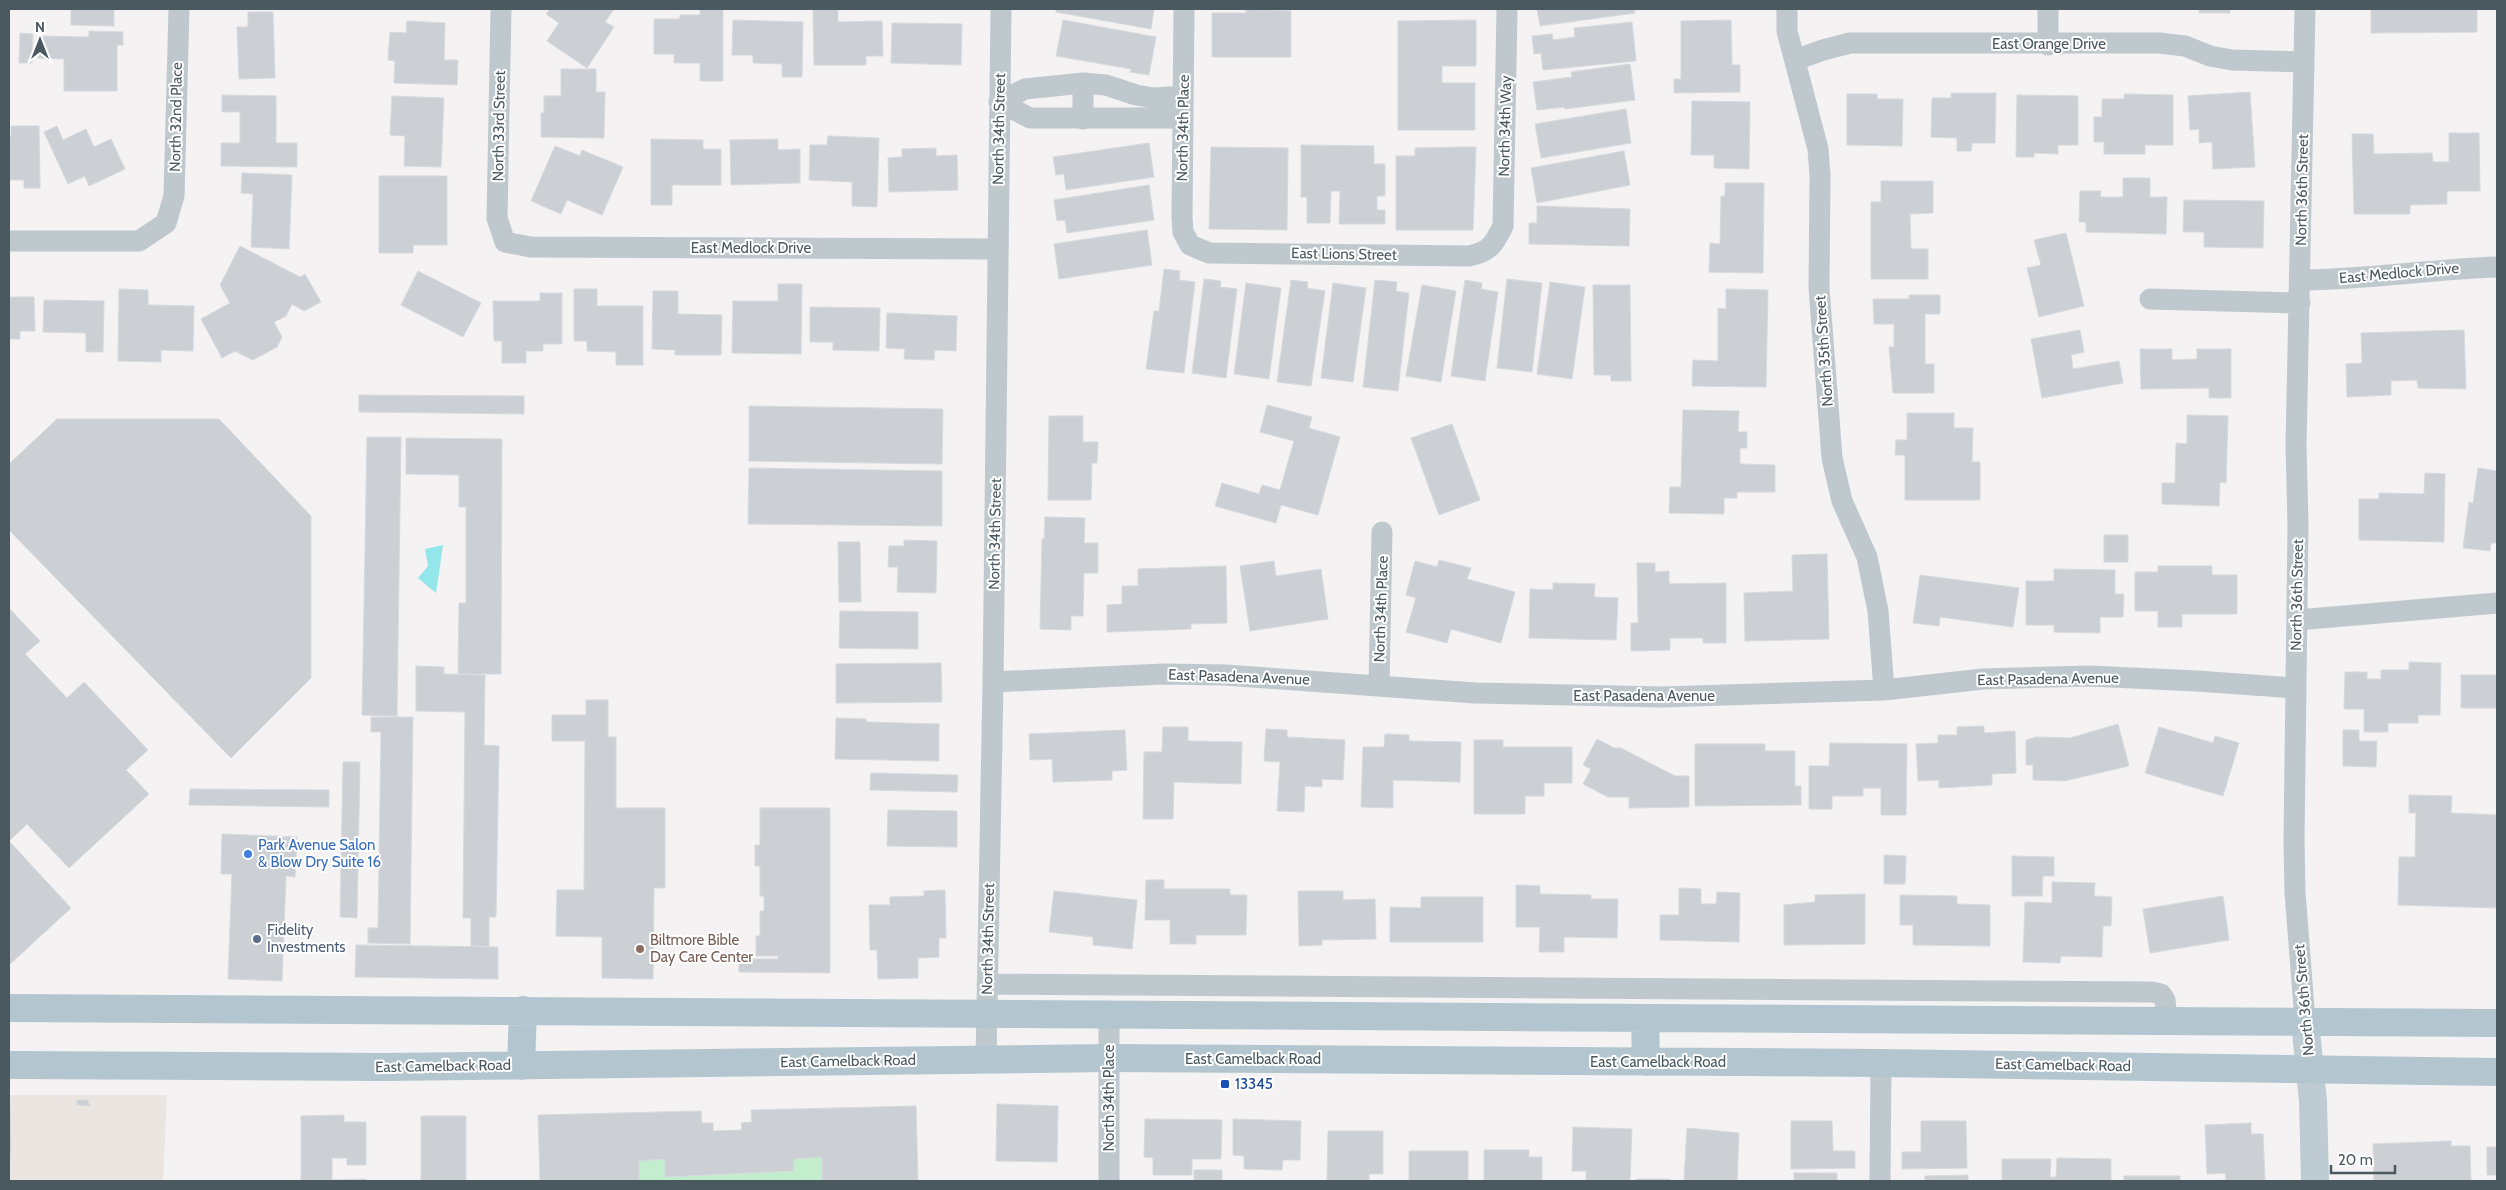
<svg xmlns="http://www.w3.org/2000/svg" width="2506" height="1190" font-family="Cabin,sans-serif">
	<rect width="100%" height="100%" fill="#f4f2f2"/>
	<path fill="#eae5e0" d="M9,1095H167L163,1181H9Z"/>
	<path fill="#c3eecd" d="M822,1157V1181H639V1161L665,1159L666,1177L793,1171L794,1159Z"/>
	<path fill="#93e6e9" d="M443,545L436,593L418,578L428,566L425,549Z"/>
	<path fill="#ccd0d4" stroke="#d6d9dd" d="M71,9H114V26L71,25Z
		M550,9H614L605,22L614,27L587,68L547,41L559,23L546,14Z
		M700,9H723V81H700V63H674V54H654V19H680V15H700Z
		M813,9H838V22L882,21L883,56H866V65H814Z
		M1056,9H1154L1151,29L1056,12Z
		M1246,9L1291,11V57H1212V13H1246Z
		M1537,9H1634L1635,13L1540,26Z
		M2199,9H2230V13H2199Z
		M2371,9H2477V32L2371,33Z
		M248,12H273L275,78L239,79L237,27H248Z
		M733,20L803,22L802,77H782V64L753,63V55H732Z
		M1063,20L1156,37L1149,75L1130,72L1131,69L1056,56Z
		M1476,20V66H1442V83H1475V130H1398V21Z
		M1731,20L1732,65H1740V92L1674,93V79H1681V21Z
		M407,21L445,23L444,60H458L457,85L394,83L395,61L388,60L390,32L406,33Z
		M1632,22L1636,61L1543,70L1541,53L1534,54L1532,36L1552,34L1553,40L1575,37L1574,28Z
		M892,23L962,24L961,65L891,63Z
		M89,31L123,32V45H117V91H64V59L38,58L39,36L89,37Z
		M20,33L33,34L32,63H19Z
		M1630,64L1635,100L1565,109L1564,107L1537,110L1533,82L1572,77L1571,72Z
		M561,69H596V92H605L604,138L541,137V113H544V96H561Z
		M2250,92L2255,167L2213,169L2212,142L2199,143V129L2190,130L2188,96Z
		M1951,93H1996L1995,143H1972L1971,151H1957V138L1931,137L1932,98H1951Z
		M1847,94H1877V99H1903L1902,146L1847,145Z
		M2124,94L2173,95V145H2145V154H2104V142H2094V117H2102V99H2124Z
		M222,95L276,96V143H297V167L221,166V143H240V112H222Z
		M2017,95L2078,96V145H2058V154L2034,153V157H2016Z
		M392,96L444,98L441,167L404,166L405,136L390,135Z
		M1692,101L1750,102L1749,169L1714,168V155H1691Z
		M1626,109L1631,143L1541,158L1535,124Z
		M11,126H39L40,188H24V180H9V186V137H11Z
		M57,126L63,140L86,129L94,147L111,139L125,169L89,186L85,176L68,184L44,132Z
		M2449,133H2479L2480,191H2447V204L2410,205V214H2354L2352,134H2373L2374,154L2432,153L2433,162H2449Z
		M828,136L879,138L877,207L852,206V182L809,180L810,145H827Z
		M651,139L703,140V149H721V185H672V205H651Z
		M778,139V150L800,149V183L731,185L730,140Z
		M1149,143L1154,177L1066,190L1064,174L1056,175L1053,157Z
		M1301,145L1374,146V164H1385V196H1377V210H1385V224H1339L1340,191H1331L1330,223H1307V197H1301Z
		M555,146L580,156L582,150L623,167L602,215L567,200L561,214L531,201Z
		M1211,147L1288,148L1287,230L1209,229Z
		M1460,147H1476L1473,230H1396V156H1415V148Z
		M936,148V156L957,155L958,190L889,192L888,158L902,157V149Z
		M1624,151L1630,185L1537,203L1531,168Z
		M242,173L292,175L289,249L251,247L253,194L241,193Z
		M379,176H447V245H413V253H379Z
		M2123,178H2150V197H2167L2166,234L2086,232V222H2079L2080,191H2101L2100,197H2123Z
		M1881,181H1933V213L1910,214L1911,249H1928V279H1871V202H1881Z
		M1725,183H1764L1763,273L1709,272L1710,243L1720,244L1721,196H1725Z
		M1149,185L1154,220L1067,233L1065,220L1057,221L1054,200Z
		M2184,200L2264,201L2263,248L2204,247V232H2183Z
		M1537,206L1630,209L1629,246L1529,244V223H1537Z
		M1147,230L1152,265L1059,279L1054,244Z
		M2066,233L2084,306L2039,317L2027,268L2041,265L2034,240Z
		M240,246L300,277L305,274L321,302L304,311L292,304L286,316L274,322L282,337L277,347L253,360L235,351L222,358L201,319L230,303L220,285Z
		M1164,269L1180,271L1179,280L1195,282L1184,373L1146,369L1154,311H1159Z
		M418,271L481,303L463,337L401,305Z
		M1204,279L1221,281L1220,287L1237,289L1226,378L1192,373Z
		M1507,279L1542,283L1532,372L1497,368Z
		M1291,280L1308,282L1307,288L1325,291L1311,386L1277,382Z
		M1375,280L1397,282L1396,291L1409,293L1398,391L1363,387Z
		M1465,280L1482,283L1481,289L1498,292L1485,381L1451,376Z
		M1550,282L1585,287L1572,379L1537,374Z
		M1246,283L1281,288L1269,379L1234,374Z
		M1333,283L1366,288L1353,382L1321,378Z
		M778,284H802L801,354L732,353L733,301H778Z
		M1422,285L1456,291L1441,382L1406,376Z
		M1593,285H1630L1631,381H1611V375H1594Z
		M119,289L148,290V305L194,306L193,351L161,350V362L118,361Z
		M574,289H597V306H643V365H616V352L587,351V341H574Z
		M1726,289L1768,290L1766,387L1692,386L1693,360L1718,361V308L1726,309Z
		M653,291H678V314L722,315L721,355H675V350L652,349Z
		M540,293H562V344H543V351H526V363H502V341H494L493,301H540Z
		M1909,295H1940V314H1925V364H1934V393H1893L1889,347H1894V324H1874L1873,299H1909Z
		M9,297H34L35,331H20V339H9Z
		M44,300L104,301L103,352H86V333L43,332Z
		M810,307L880,308L879,351L833,350V342H810Z
		M887,313L957,316L956,351L935,350L934,360L904,359L905,349L886,348Z
		M2080,330L2084,352L2071,355L2073,369L2119,361L2123,383L2042,398L2031,339Z
		M2464,330L2466,389L2418,388L2417,380L2391,381V395L2347,397L2346,364L2362,363L2361,333Z
		M2140,349H2172V360L2197,359V349H2231V398H2209V388L2141,389Z
		M359,395L524,396V414L359,412Z
		M1267,405L1312,417L1309,428L1340,437L1318,515L1281,505L1276,523L1215,506L1222,483L1259,494L1262,485L1280,490L1294,441L1260,432Z
		M749,406L943,409L942,464L749,461Z
		M1683,410L1739,411L1738,432H1747V448H1740V464L1775,465V492H1737V498H1724V514L1669,513L1670,487H1681Z
		M1907,413H1954V428H1973L1972,462H1980V500H1905V455H1895L1896,440H1907Z
		M2187,415L2228,416L2226,483L2220,482L2219,506L2162,504V483H2175L2176,443L2187,444Z
		M1049,416H1083V442H1098L1097,463H1092L1091,500H1048Z
		M57,419H219L311,516V678L231,758L9,530V464Z
		M1452,424L1480,500L1439,515L1411,438Z
		M367,437H401L397,716L362,715Z
		M406,438L502,439L501,674H458L459,603H466V507H459V475L406,474Z
		M749,468L942,471V526L748,524Z
		M2478,468L2497,471V543H2491L2490,551L2463,548L2469,502L2473,503Z
		M2425,473L2445,474L2444,542L2359,540V499H2379V493L2424,494Z
		M1045,517L1085,518L1084,543H1098V573H1084L1083,616H1071V630L1040,629L1042,539H1044Z
		M2104,535H2128V562H2104Z
		M904,540L937,541L936,593L897,592L898,567H888L889,546H904Z
		M838,542H860L861,602H839Z
		M1827,554L1829,639L1745,641L1744,593L1793,591L1792,555Z
		M1439,560L1471,568L1467,579L1515,592L1501,643L1451,629L1447,643L1406,632L1416,598L1406,595L1415,561L1437,567Z
		M1274,561L1276,576L1321,569L1328,619L1250,631L1240,566Z
		M1637,563H1655V572L1669,571V584L1726,583V643H1703V638H1670V650L1631,651V623H1638Z
		M1226,566L1227,623L1191,624V629L1107,632V605L1122,604V586H1138V569Z
		M2158,566H2212V575H2237V614H2182V627H2158V611H2135V572H2158Z
		M2054,569L2115,570V594H2124L2123,617H2100V633L2054,632V625H2026V581H2054Z
		M1920,575L2019,588L2013,627L1940,617L1939,626L1913,623Z
		M1553,583L1595,584L1594,597L1618,598L1616,640L1529,638L1530,589L1553,590Z
		M9,608L40,641L25,654L67,698L84,682L148,750L126,770L149,794L69,868L27,824L9,841L71,908L9,965Z
		M840,611L918,612V649L839,648Z
		M2409,662L2441,663L2440,715H2418V723H2388V732H2364V709H2344L2345,672H2367V679H2381V670H2409Z
		M941,663L942,702L836,703V664Z
		M416,666L444,667V674L485,675L484,745L499,746L496,917H489V946H471V918H463L465,712L416,711Z
		M2461,675H2497V708H2461Z
		M586,700H608V737H616V808H665V888H654L653,979L602,978V937L556,936L557,890H584L585,741H552V715H586Z
		M371,717H413L410,944L368,943V928H378L381,732H371Z
		M836,718L866,719V722L939,724V761L835,759Z
		M2118,724L2129,766L2064,781L2033,780V765H2026V740L2036,737L2070,738Z
		M1984,726V733L2015,731L2016,773L1992,774V785L1939,788V780L1918,781L1916,744L1938,743V735H1957V727Z
		M1163,727H1188V741L1242,742L1241,784L1174,782L1173,819H1143L1144,752H1162Z
		M2159,727L2213,743L2215,736L2239,743L2223,796L2145,773Z
		M1266,729L1287,730V737L1345,740L1343,780L1322,779V787L1305,786L1304,812L1277,811L1280,762L1264,761Z
		M1125,730L1127,770L1112,771V780L1053,782L1052,759L1030,760L1029,734Z
		M2343,730H2359V741H2377L2376,767L2343,766Z
		M1385,734L1409,735V741L1461,742L1460,782L1393,780V808L1361,807L1363,747H1384Z
		M1597,739L1614,748H1621L1675,776H1689V807L1629,808V797H1608L1583,784L1591,769L1583,765Z
		M1474,740H1503V747H1572V783H1544V796H1525V814H1474Z
		M1830,743L1907,744L1906,815H1881V788H1863V796H1832V809H1809V766H1829Z
		M1695,744H1765V751H1795V786H1801V805L1695,806Z
		M343,762H360L357,918L340,917Z
		M871,773L958,775L957,792L870,790Z
		M190,789L329,790V807L189,805Z
		M2409,795L2452,796L2451,813L2497,815V908L2398,905L2399,857H2415L2416,813H2409Z
		M760,808H830V973L739,972V959H778V956H756V936H760V911H764V896H760V866H755V845H760Z
		M888,810L957,811V847L887,846Z
		M222,834L297,837L295,877L286,876L282,981L228,979L232,874H221Z
		M1884,855L1906,856L1905,884H1884Z
		M2012,856L2054,857V876H2043L2042,896H2012Z
		M1146,880H1164V889H1230V895H1247L1246,935H1196V944H1170V920H1145Z
		M2052,882L2095,883L2094,896L2112,897L2111,926H2103L2102,957L2061,956L2060,963L2023,962L2025,902L2052,903Z
		M1516,885L1540,886V894L1591,895V899H1618L1617,938L1564,937V952H1539L1540,927H1516Z
		M1679,888L1701,889V904H1716L1717,892L1740,893L1739,942L1660,940V915H1679Z
		M945,890L946,938H939V957L918,958V978L878,979L877,950H870L869,905H890V897L924,896V891Z
		M1054,891L1137,900L1132,949L1093,945V937L1049,932Z
		M1298,891H1343V900L1375,899L1376,939L1322,940V945L1299,946Z
		M1865,894V944L1784,945V905L1815,902V895Z
		M1900,895L1957,896V904L1990,905V946L1913,945V925H1900Z
		M2223,896L2229,940L2150,953L2143,909Z
		M1421,897H1483V942H1390V907L1421,908Z
		M356,945L498,947V979L355,977Z
		M77,1100H87L90,1106L77,1105Z
		M997,1104L1058,1106L1057,1162L996,1161Z
		M916,1106L918,1181H822V1157L794,1159L793,1171L665,1177V1159L639,1161V1181H540L538,1115L701,1111L702,1123H713V1131L742,1130L741,1123L752,1122L751,1110Z
		M9,1108H10L11,1153H9Z
		M344,1115V1122H366V1165H347V1158H332V1180L366,1179V1181H301V1116Z
		M421,1116H466V1181H421Z
		M1145,1119L1222,1120L1221,1159H1192V1175H1153V1158L1144,1157Z
		M1233,1119L1301,1121L1300,1160H1283L1282,1170L1244,1169V1156L1233,1155Z
		M1791,1121H1832L1833,1151H1855V1168L1791,1169Z
		M1921,1121H1966L1967,1168L1902,1169V1152H1921Z
		M2251,1123V1134H2263L2265,1181H2208L2226,1180L2225,1173L2207,1174L2205,1125Z
		M1573,1127L1632,1129L1630,1181H1586V1171H1572Z
		M1687,1128L1739,1133L1737,1181H1684Z
		M1328,1131H1383V1174H1369V1181H1327Z
		M2451,1141V1146H2470L2471,1180L2374,1181L2373,1144Z
		M2487,1147H2497V1175H2487Z
		M1484,1150H1529V1157H1542V1181H1484Z
		M1409,1151H1468V1181H1409Z
		M2057,1158L2111,1159V1181H2002V1159H2051L2050,1177H2056Z
		M1194,1170H1222V1181H1194Z
		M1794,1173H1837V1181H1794Z
		M1968,1175V1181H1925V1176Z
		M2124,1176H2180V1181H2124Z
		M1636,1179H1670V1181H1636Z"/>
	<g fill="none" stroke-linecap="round" stroke-linejoin="round">
		<path stroke="#bec8cd" stroke-width="21" d="M501,9L497,218L505,242L531,247L998,249
			M1184,9L1182,217L1183,232L1190,245L1209,253L1469,256C1490,252 1494,244 1503,226L1507,9
			M1787,9V31L1818,149L1820,175L1819,288L1832,458L1842,501L1867,557L1878,611L1884,690
			M2305,9L2296,446L2298,525L2294,841L2295,892L2305,1021
			M2048,45V9
			M1795,60L1823,50L1850,43H2159L2185,46L2210,56L2232,60L2304,62
			M1083,83V119
			M999,102L1025,89L1083,83L1106,85L1136,95L1154,98L1183,96
			M999,102L1030,118H1183
			M9,241H139L166,223L174,196L179,9
			M2300,280C2366,280 2432,269 2497,267
			M2150,299L2300,303
			M2297,620L2497,603
			M993,682L1164,674L1225,675L1475,693L1663,697L1884,690L1983,679L2089,676L2197,681L2294,688
			M1379,686L1382,532
			M987,984L2152,992L2161,994L2165,1000L2167,1020
			M1109,1015V1181
			M986,1060L993,682L1001,9
			M1880,1181L1881,1063"/>
		<path stroke="#bfcbd2" stroke-width="28" d="M2305,1021L2313,1101L2315,1181"/>
		<path stroke="#b3c6cf" stroke-width="28" d="M9,1008L2497,1023
			M1645,1018L1646,1062
			M9,1065L385,1067L1109,1058L1881,1063L2497,1072
			M521,1066L523,1010"/>
	</g>
	<circle fill="#3f7fe0" stroke="#fff" stroke-width="2" cx="248" cy="854" r="5"/>
	<circle fill="#5c6f8a" stroke="#fff" stroke-width="2" cx="257" cy="939" r="5"/>
	<circle fill="#8d6e63" stroke="#fff" stroke-width="2" cx="640" cy="949" r="5"/>
	<rect fill="#1a4fb4" stroke="#fff" stroke-width="2" x="1220" y="1079" width="10" height="10" rx="2.5"/>
	<g text-anchor="middle" stroke-width="4" stroke-linejoin="round" paint-order="stroke">
		<g font-size="15" fill="#4a585f" stroke="#fff">
			<text x="2049" y="49">East Orange Drive</text>
			<text transform="translate(176 117) rotate(-89)" y="5">North 32nd Place</text>
			<text transform="translate(499 126) rotate(-89)" y="5">North 33rd Street</text>
			<text transform="translate(1505 126) rotate(-89)" y="5">North 34th Way</text>
			<text transform="translate(1183 128) rotate(-89)" y="5">North 34th Place</text>
			<text transform="translate(999 129) rotate(-89)" y="5">North 34th Street</text>
			<text transform="translate(2302 190) rotate(-89)" y="5">North 36th Street</text>
			<text x="751" y="253">East Medlock Drive</text>
			<text transform="translate(1344 254) rotate(1)" y="5">East Lions Street</text>
			<text transform="translate(2399 273) rotate(-5)" y="5">East Medlock Drive</text>
			<text transform="translate(1824 351) rotate(-94)" y="5">North 35th Street</text>
			<text transform="translate(995 534) rotate(-89)" y="5">North 34th Street</text>
			<text transform="translate(2297 595) rotate(-89)" y="5">North 36th Street</text>
			<text transform="translate(1381 609) rotate(-88)" y="5">North 34th Place</text>
			<text transform="translate(1239 677) rotate(2)" y="5">East Pasadena Avenue</text>
			<text transform="translate(2048 679) rotate(-1)" y="5">East Pasadena Avenue</text>
			<text x="1644" y="701">East Pasadena Avenue</text>
			<text transform="translate(988 939) rotate(-89)" y="5">North 34th Street</text>
			<text transform="translate(2304 1000) rotate(-95)" y="5">North 36th Street</text>
			<text x="1253" y="1064">East Camelback Road</text>
			<text transform="translate(848 1061) rotate(-1)" y="5">East Camelback Road</text>
			<text x="1658" y="1067">East Camelback Road</text>
			<text transform="translate(2063 1065) rotate(1)" y="5">East Camelback Road</text>
			<text transform="translate(443 1066) rotate(-1)" y="5">East Camelback Road</text>
			<text transform="translate(1109 1098) rotate(-90)" y="5">North 34th Place</text>
		</g>
		<g font-size="15" fill="#366cbe" stroke="#fff" text-anchor="start">
			<text x="258" y="850">Park Avenue Salon<tspan x="258" dy="17">&amp; Blow Dry Suite 16</tspan></text>
		</g>
		<g font-size="15" fill="#4e5e75" stroke="#fff" text-anchor="start">
			<text x="267" y="935">Fidelity<tspan x="267" dy="17">Investments</tspan></text>
		</g>
		<g font-size="15" fill="#785e54" stroke="#fff" text-anchor="start">
			<text x="650" y="945">Biltmore Bible<tspan x="650" dy="17">Day Care Center</tspan></text>
		</g>
		<g font-size="15" fill="#164399" stroke="#fff" text-anchor="start">
			<text x="1235" y="1089">13345</text>
		</g>
	</g>
	<rect width="2506" height="1190" fill="none" stroke="#4a585f" stroke-width="20"/>
	<g transform="translate(40 40)" stroke="#ffffff" stroke-width="4" paint-order="stroke">
	<path d="M0-4L9 19L0 12L-9 19Z" fill="#4a585f"/>
	<text y="-8" font-size="14" font-weight="bold" text-anchor="middle" fill="#4a585f">N</text>
	</g>
	<path d="M2331 1165v8h64v-8" fill="none" stroke="#4a585f" stroke-width="2.5"/>
	<text x="2338" y="1165" font-size="15" fill="#4a585f" stroke="#ffffff" stroke-width="4" paint-order="stroke">20 m</text>
</svg>
